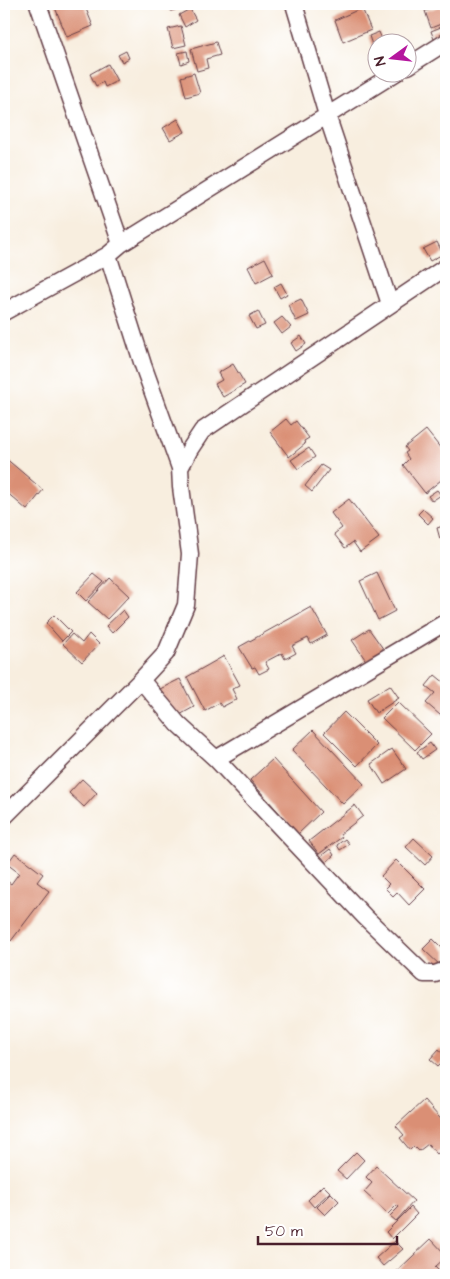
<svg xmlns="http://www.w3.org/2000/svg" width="450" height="1279" font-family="'Architects Daughter',sans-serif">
	<rect width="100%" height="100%" fill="#fff"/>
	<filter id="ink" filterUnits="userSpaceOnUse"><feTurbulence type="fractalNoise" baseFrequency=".02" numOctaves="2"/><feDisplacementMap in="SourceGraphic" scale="10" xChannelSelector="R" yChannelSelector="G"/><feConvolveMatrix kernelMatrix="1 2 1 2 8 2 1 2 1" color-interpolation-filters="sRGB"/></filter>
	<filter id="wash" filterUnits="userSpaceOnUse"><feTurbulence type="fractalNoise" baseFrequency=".0096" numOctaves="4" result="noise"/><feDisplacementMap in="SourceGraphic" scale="20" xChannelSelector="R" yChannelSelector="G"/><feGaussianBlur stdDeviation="1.12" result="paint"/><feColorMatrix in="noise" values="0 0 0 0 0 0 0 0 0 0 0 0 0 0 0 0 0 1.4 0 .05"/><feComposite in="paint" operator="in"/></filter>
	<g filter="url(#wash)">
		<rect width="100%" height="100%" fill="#f8eedf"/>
		<g id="blocks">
			<path fill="#da8f75" d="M58,4H84L93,26L67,37L54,5Z
				M169,4H195L171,11Z
				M384,4H400L386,9Z
				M441,6L446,22L431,28L425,11Z
				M362,8L371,30L343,42L335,20Z
				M190,9L196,20L185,27L179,15Z
				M446,25V38L435,42L431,31Z
				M181,26L186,45L173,48L168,29Z
				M379,32L383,42H378L377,59L369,36Z
				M216,42L220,55L206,59L208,68L197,71L191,49Z
				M126,51L129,58L122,62L118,55Z
				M187,51L189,61L181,64L178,53Z
				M108,64L117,81L105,87L103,82L96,86L90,74Z
				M194,73L200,93L186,97L181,77Z
				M178,119L185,132L170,140L163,128Z
				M437,242L443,254L430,261L423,249Z
				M265,258L273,274L256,283L248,267Z
				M281,283L287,294L280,298L274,287Z
				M301,299L309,315L296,321L288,305Z
				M258,311L265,325L256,329L249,316Z
				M282,317L291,327L282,334L274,323Z
				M301,336L306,344L296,351L291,343Z
				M233,364L245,384L223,397L215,384L222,380L218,373Z
				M286,419L291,425L296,421L309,438L304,441L305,444L289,457L270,432Z
				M426,430L446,455V476L425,493L403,465L409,459L405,453L408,451L405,447Z
				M309,448L315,457L298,469L291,460Z
				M4,457L43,490L27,510L4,490Z
				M321,465L329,470L312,492L305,486Z
				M437,490L441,495L432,501L428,496Z
				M349,499L379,538L360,552L353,542L345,548L334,534L342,528L331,513Z
				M423,509L433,518L428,524L418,514Z
				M446,525V537L440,539L437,528Z
				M377,573L395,611L378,620L360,581Z
				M94,574L104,582L86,601L77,592Z
				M110,578L129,596L107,619L88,602Z
				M311,607L327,635L311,644L308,638L292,646L296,653L285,659L282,653L265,662L269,669L259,674L255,667L252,668L239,647Z
				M123,610L128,617L112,633L106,626Z
				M54,615L71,632L62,641L46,623Z
				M369,629L384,650L367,662L352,640Z
				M72,634L82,643L89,634L99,644L82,662L63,644Z
				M224,656L240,685L232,689L237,699L222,707L219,703L205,711L187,677Z
				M435,675L446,684V707L440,715L426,703L435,693L426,686Z
				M180,679L194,707L176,717L158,690Z
				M390,685L399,698L376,713L367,699Z
				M398,702L431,734L415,750L382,718Z
				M344,712L377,745L357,766L324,733Z
				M313,730L364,784L343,804L292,750Z
				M430,743L435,750L422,759L417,752Z
				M392,749L406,769L384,784L371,764Z
				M273,759L321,812L298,834L250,780Z
				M82,779L97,793L84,807L69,793Z
				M355,805L363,816L340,834L342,837L319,854L309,841Z
				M414,838L433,856L425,865L406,847Z
				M345,839L349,844L340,850L337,845Z
				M330,849L334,855L326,862L321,856Z
				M15,853L43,874L37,882L49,891L11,941L4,935V879L11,884L19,873L7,864Z
				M396,860L425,889L409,905L397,892L393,896L385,888L389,884L381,876Z
				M433,939L446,952V964L443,968L423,949Z
				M439,1049L446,1058L438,1066L430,1059Z
				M424,1100L446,1125V1135L444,1137L446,1140V1146L437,1154L428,1144L419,1151L414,1146L410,1150L400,1138L404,1135L396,1126Z
				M356,1152L364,1160L346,1179L337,1171Z
				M376,1166L414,1201L396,1221L390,1216L399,1207L397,1205L388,1214L364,1192L372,1183L366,1177Z
				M323,1185L330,1192L314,1207L308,1200Z
				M331,1193L339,1201L325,1215L317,1207Z
				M411,1207L417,1214L392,1239L386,1232Z
				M431,1239L446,1255V1257L435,1267L439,1271L435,1275H393Z
				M395,1241L403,1249L383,1266L376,1258Z"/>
		</g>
	</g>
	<g filter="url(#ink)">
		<use href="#blocks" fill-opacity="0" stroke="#643e46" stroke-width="1"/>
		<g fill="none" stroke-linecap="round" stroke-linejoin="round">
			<defs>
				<path id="minor" d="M38,4L121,244
					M294,4L327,115L390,304
					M408,66L446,42
					M4,312L108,255L121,244L397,72
					M180,468L190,449L202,431L446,267
					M141,680L178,724L216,759L446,622
					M216,759L365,917L424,974H435L446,970
					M4,817L141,680L166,653L186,605L190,554L181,487L180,468L143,365L108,255"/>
			</defs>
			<use href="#minor" stroke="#643e46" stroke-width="19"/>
			<use href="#minor" stroke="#fff" stroke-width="16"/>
		</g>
	</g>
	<rect width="450" height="1279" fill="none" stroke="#fff" stroke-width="20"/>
	<g transform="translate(392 58) rotate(255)"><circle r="24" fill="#ffffff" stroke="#b7a5aa"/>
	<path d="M0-4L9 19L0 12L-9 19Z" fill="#b5179e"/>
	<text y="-8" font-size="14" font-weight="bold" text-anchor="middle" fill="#4a1f2b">N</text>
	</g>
	<path d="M258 1236v8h139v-8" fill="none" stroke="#4a1f2b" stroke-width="2.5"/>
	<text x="265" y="1236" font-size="15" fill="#4a1f2b" stroke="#ffffff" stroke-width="4" paint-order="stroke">50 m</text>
</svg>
